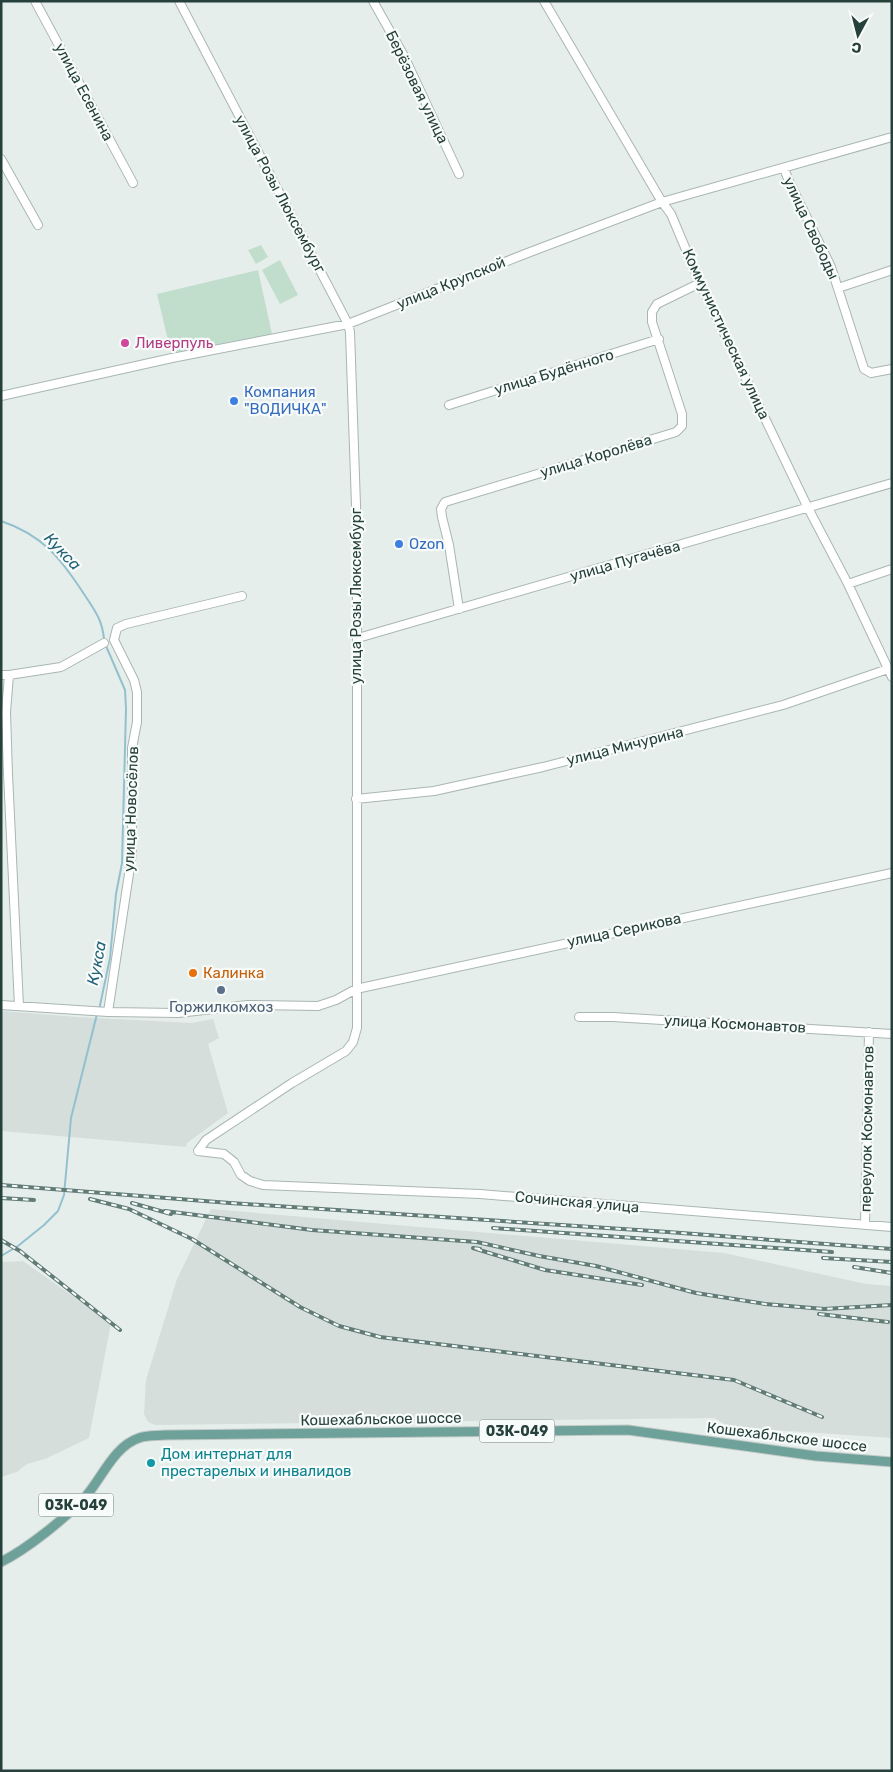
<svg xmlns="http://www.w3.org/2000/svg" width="893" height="1772" font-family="Rubik,sans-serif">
	<rect width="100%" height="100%" fill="#e6eeeb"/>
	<path fill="#d5dedb" d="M1,1011L78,1017L192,1023L213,1019L219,1038L208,1044L228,1113L187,1143L186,1147L1,1131Z
		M211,1209L724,1253L866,1284L892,1286V1438L730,1427L714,1418L155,1425L148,1422L144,1414L146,1380L177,1279Z
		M23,1261L111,1323L89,1438L45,1459L27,1464L17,1472L1,1477V1262Z"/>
	<path fill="#c1decc" d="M261,245L268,257L256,264L248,250Z
		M280,260L298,295L280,304L262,270Z
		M258,270L272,334L171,353L157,294Z"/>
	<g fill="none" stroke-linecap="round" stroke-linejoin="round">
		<path stroke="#93c0cf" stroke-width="2" d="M1,521C43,535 61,559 84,594C95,611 102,619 104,639
			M99,1010L110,958L116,894L122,863L126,709L125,690L106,646
			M1,1256L18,1246L44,1225L58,1211L64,1195L71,1118L97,1014"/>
		<defs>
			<path id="minor" d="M35,1L133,183
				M179,1L348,324L350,332L357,534V1028L353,1042L346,1051L292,1083L206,1140L198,1151
				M373,1L404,56L459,174
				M544,1L662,202L671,214L700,283L808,508L848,584L892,677
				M1,159L38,225
				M784,168L788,179L831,267L864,369L871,373L892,369
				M838,288L892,270
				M1,396L172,358L348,324L525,254L662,202L892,137
				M449,405L659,339
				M848,584L892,569
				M459,609L449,545L442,517L441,509L445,502L676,432L682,426V414L652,322V312L657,304L700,283
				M358,638L892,483
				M1,675H9L61,667L104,643
				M9,675L6,712L8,774L19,1006
				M356,799L434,791L543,767L783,705L888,669
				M1,1005L108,1012L178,1013L248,1005L318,1006L336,1000L356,989L892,873
				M108,1012L132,854V748L137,722V692L134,680L114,640L117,628L126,624L242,596
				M579,1017H613L892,1034
				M198,1151L224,1154L234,1162L241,1175L250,1181L263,1185L480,1194L892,1227
				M865,1225L869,1032"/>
			<path id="major" d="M1,1562C27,1549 66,1518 86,1496C102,1478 114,1446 139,1438C147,1435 157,1436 166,1435L628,1430L816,1456L892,1462"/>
		</defs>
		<use href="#minor" stroke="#a9b6b3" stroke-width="10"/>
		<use href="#major" stroke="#c2cac8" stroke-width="11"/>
		<use href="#minor" stroke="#fff" stroke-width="8"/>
		<use href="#major" stroke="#6ea199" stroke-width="9"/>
		<defs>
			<path id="rail" d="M1,1185L230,1203L668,1232L892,1249
				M1,1198L34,1200
				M90,1199L129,1209L192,1239L300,1307L339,1326L380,1337L734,1380L822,1417
				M132,1203L171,1214
				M165,1211L312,1230L477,1242L539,1256L596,1266L696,1293L765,1304L824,1309L892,1305
				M493,1228L832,1252
				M1,1240L20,1251L120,1330
				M480,1249L473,1248L545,1270L642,1285
				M823,1258L892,1262
				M854,1267L892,1273
				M819,1314L888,1322"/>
		</defs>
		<use href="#rail" stroke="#617b76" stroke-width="4"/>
		<use href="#rail" stroke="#f7fbf9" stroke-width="2" stroke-dasharray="5.5" stroke-linecap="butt"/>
	</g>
	<circle fill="#d1479c" stroke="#f7fbf9" stroke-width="2" cx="125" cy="343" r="5"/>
	<g fill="#3f7fe0" stroke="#f7fbf9" stroke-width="2">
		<circle cx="234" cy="401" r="5"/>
		<circle cx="399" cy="544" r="5"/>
	</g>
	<circle fill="#e8710a" stroke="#f7fbf9" stroke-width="2" cx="193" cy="973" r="5"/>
	<circle fill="#5c6f8a" stroke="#f7fbf9" stroke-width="2" cx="221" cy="990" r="5"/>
	<circle fill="#0f9aa8" stroke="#f7fbf9" stroke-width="2" cx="151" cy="1463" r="5"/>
	<g text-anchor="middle" stroke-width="4.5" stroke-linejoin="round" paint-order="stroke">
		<g fill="#f7fbf9" stroke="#657874" stroke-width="1">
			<rect x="479.5" y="1419.5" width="75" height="23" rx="4"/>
			<rect x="38.5" y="1493.5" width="75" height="23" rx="4"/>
		</g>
		<g font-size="14" font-weight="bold" fill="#26403b">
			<text x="517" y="1436">03К-049</text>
			<text x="76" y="1510">03К-049</text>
		</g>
		<g font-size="15" fill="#26403b" stroke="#f7fbf9">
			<text transform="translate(417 87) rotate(64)" y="5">Берёзовая улица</text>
			<text transform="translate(84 92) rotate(62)" y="5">улица Есенина</text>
			<text transform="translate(280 194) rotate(62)" y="5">улица Розы Люксембург</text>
			<text transform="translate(811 228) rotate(65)" y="5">улица Свободы</text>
			<text transform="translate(451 283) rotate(-22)" y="5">улица Крупской</text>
			<text transform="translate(726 334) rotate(65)" y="5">Коммунистическая улица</text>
			<text transform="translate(554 372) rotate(-17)" y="5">улица Будённого</text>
			<text transform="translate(596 456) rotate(-17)" y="5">улица Королёва</text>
			<text transform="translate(625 561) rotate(-16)" y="5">улица Пугачёва</text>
			<text transform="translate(356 596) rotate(-90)" y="5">улица Розы Люксембург</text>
			<text transform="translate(625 746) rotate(-14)" y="5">улица Мичурина</text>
			<text transform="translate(131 809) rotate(-88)" y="5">улица Новосёлов</text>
			<text transform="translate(624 930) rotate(-12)" y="5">улица Серикова</text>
			<text transform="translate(735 1024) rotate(3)" y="5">улица Космонавтов</text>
			<text transform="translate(867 1129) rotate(-89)" y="5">переулок Космонавтов</text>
			<text transform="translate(577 1202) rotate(5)" y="5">Сочинская улица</text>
			<text transform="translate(381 1419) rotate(-1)" y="5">Кошехабльское шоссе</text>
			<text transform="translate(787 1437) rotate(7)" y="5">Кошехабльское шоссе</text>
		</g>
		<g font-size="15" fill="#b23c85" stroke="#f7fbf9" text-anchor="start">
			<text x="135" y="348">Ливерпуль</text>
		</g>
		<g font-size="15" fill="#366cbe" stroke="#f7fbf9" text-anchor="start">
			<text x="244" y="397">Компания<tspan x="244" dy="17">"ВОДИЧКА"</tspan></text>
			<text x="409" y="549">Ozon</text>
		</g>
		<g font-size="15" fill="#c56008" stroke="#f7fbf9" text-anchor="start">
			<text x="203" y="978">Калинка</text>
		</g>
		<g font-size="15" fill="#4e5e75" stroke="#f7fbf9">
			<text x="221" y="1012">Горжилкомхоз</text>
		</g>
		<g font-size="15" fill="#0d838f" stroke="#f7fbf9" text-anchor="start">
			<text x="161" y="1459">Дом интернат для<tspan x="161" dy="17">престарелых и инвалидов</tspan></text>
		</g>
		<g font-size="16" font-style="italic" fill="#236279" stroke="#f7fbf9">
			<text transform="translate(63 551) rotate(46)" y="6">Кукса</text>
			<text transform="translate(96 963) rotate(-79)" y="6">Кукса</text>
		</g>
	</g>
	<rect width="893" height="1772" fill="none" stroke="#26403b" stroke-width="5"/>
	<g transform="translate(858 35) rotate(187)" stroke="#f7fbf9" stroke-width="4" paint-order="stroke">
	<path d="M0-4L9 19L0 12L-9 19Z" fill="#26403b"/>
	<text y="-8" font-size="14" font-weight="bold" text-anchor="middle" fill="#26403b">С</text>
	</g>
</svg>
